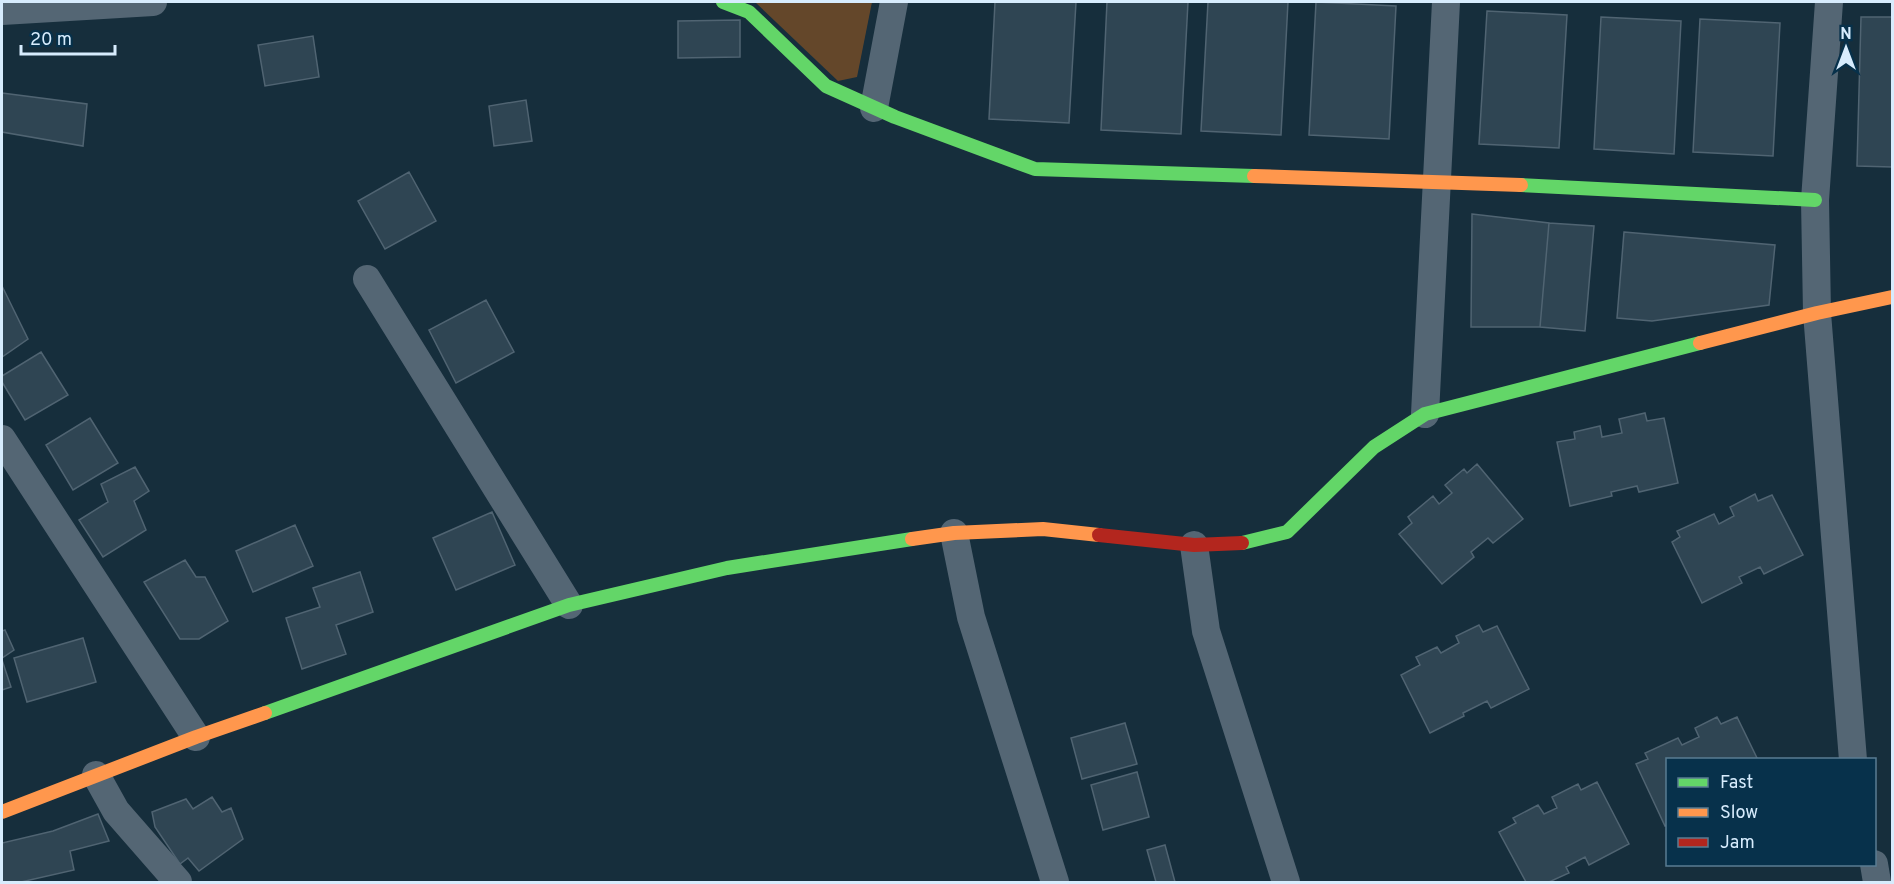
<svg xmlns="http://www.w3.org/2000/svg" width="1894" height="884" font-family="Overpass,sans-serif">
	<rect width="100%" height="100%" fill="#162e3c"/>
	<path fill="#64472a" d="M755,2H872L857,77L838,81Z"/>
	<path fill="#2f4553" stroke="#506472" stroke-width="1.5" d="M995,2H1076L1069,123L989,119Z
		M1107,2H1188L1181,134L1101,130Z
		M1208,2H1288L1281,135L1201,131Z
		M1316,2L1396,6L1389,139L1309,135Z
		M1487,11L1567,15L1559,148L1479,144Z
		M1601,17L1681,21L1674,154L1594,149Z
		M1861,17H1892V167L1857,166Z
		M1700,19L1780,23L1773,156L1693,152Z
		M740,20V57L678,58V21Z
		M313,36L319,77L265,86L258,45Z
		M2,93L87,104L83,146L2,132Z
		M526,100L532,141L494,146L489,106Z
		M409,172L436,221L385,249L358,201Z
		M1472,214L1549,223L1540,327H1471Z
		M1549,223L1594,226L1585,331L1540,327Z
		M1624,232L1775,245L1769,305L1652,321L1617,318Z
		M2,286L28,339L2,357Z
		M486,300L514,352L456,383L429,330Z
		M41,352L68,395L25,420L2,382V376Z
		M1645,413L1647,421L1664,418L1678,483L1639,492L1637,486L1611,492L1612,496L1570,506L1557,442L1575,439L1574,432L1600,426L1602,437L1622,433L1619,419Z
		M90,418L118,463L73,490L46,445Z
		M1477,464L1523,519L1493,543L1488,538L1471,552L1474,557L1442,584L1399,534L1412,523L1408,517L1433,496L1439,504L1452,493L1445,485L1464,469L1467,473Z
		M135,467L149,491L134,501L146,530L103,557L79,520L108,502L101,484Z
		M1755,494L1758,501L1772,495L1803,555L1764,574L1760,567L1739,577L1742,583L1702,603L1672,542L1680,537L1677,531L1714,514L1719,524L1734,516L1730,507Z
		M492,512L515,565L456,590L433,538Z
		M295,525L313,566L253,592L236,551Z
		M185,560L196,577H205L228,621L199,639H180L144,582Z
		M360,572L373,612L336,625L346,654L302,669L286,618L320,607L313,588Z
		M1479,625L1483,632L1497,626L1529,689L1491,708L1487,701L1463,713L1464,716L1430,733L1401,675L1420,665L1416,657L1437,647L1441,653L1459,643L1456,636Z
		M5,630L14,650L2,658V631Z
		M83,638L96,682L27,702L14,658Z
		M2,660L11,687L2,690Z
		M1717,717L1721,724L1737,717L1758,760H1668V825L1665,826L1636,764L1648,759L1645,753L1678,738L1682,745L1699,737L1695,728Z
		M1125,723L1137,764L1082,779L1071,738Z
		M1137,772L1149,817L1103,830L1091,785Z
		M1597,782L1629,844L1589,865L1585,857L1566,867L1569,873L1549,882H1526L1499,832L1516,823L1513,818L1538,805L1544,814L1557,808L1552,797L1578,784L1581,790Z
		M212,797L222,812L231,808L243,839L199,871L188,858L180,864L155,827L152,812L186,799L193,809Z
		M98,814L109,841L70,851L74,870L21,882H2V843L53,831Z
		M1165,845L1175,882H1156L1147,850Z"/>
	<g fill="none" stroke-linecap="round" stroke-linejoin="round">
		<path stroke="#546674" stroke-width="28" d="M1829,2L1815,200L1817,313L1853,760
			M2,11L153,2
			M874,108L894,2
			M367,279L569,605
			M1425,414L1446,2
			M2,439L196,737
			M954,533L971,617L1055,882
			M1194,545L1206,631L1286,882
			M96,775L116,811L178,882
			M1874,864L1877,882"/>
		<path stroke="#63d668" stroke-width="14" d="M723,2L749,12L826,86L895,117L1035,169L1254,176
			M1521,185L1815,200
			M1242,543L1287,532L1374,447L1425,414L1700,343
			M265,713L569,605L727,568L912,539"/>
		<path stroke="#ff974d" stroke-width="14" d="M1254,176L1521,185
			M1700,343L1817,313L1892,297
			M912,539L954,533L1043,529L1099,535
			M2,812L196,737L265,713"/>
		<path stroke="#b3261e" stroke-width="14" d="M1099,535L1194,545L1242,543"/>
	</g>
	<rect width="1894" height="884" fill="none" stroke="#d7ecfd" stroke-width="6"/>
	<rect x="1666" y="758" width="210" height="108" fill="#07314b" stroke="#5a7c92" stroke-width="1.5"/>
	<rect x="1678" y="778" width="30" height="9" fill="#63d668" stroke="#5a7c92" stroke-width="1.5"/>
	<text x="1720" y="788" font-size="18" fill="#d7ecfd">Fast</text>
	<rect x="1678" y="808" width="30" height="9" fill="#ff974d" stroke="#5a7c92" stroke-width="1.5"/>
	<text x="1720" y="818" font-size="18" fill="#d7ecfd">Slow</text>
	<rect x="1678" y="838" width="30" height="9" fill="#b3261e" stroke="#5a7c92" stroke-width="1.5"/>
	<text x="1720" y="848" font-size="18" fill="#d7ecfd">Jam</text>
	<g transform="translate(1846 48)" stroke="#07314b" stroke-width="4.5" paint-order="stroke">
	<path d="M0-4.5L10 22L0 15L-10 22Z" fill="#d7ecfd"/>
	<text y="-9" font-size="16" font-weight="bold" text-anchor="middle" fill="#d7ecfd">N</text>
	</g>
	<path d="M21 45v9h94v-9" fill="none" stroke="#d7ecfd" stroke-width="3"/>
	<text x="30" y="45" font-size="18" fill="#d7ecfd" stroke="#07314b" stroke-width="4.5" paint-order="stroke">20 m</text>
</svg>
